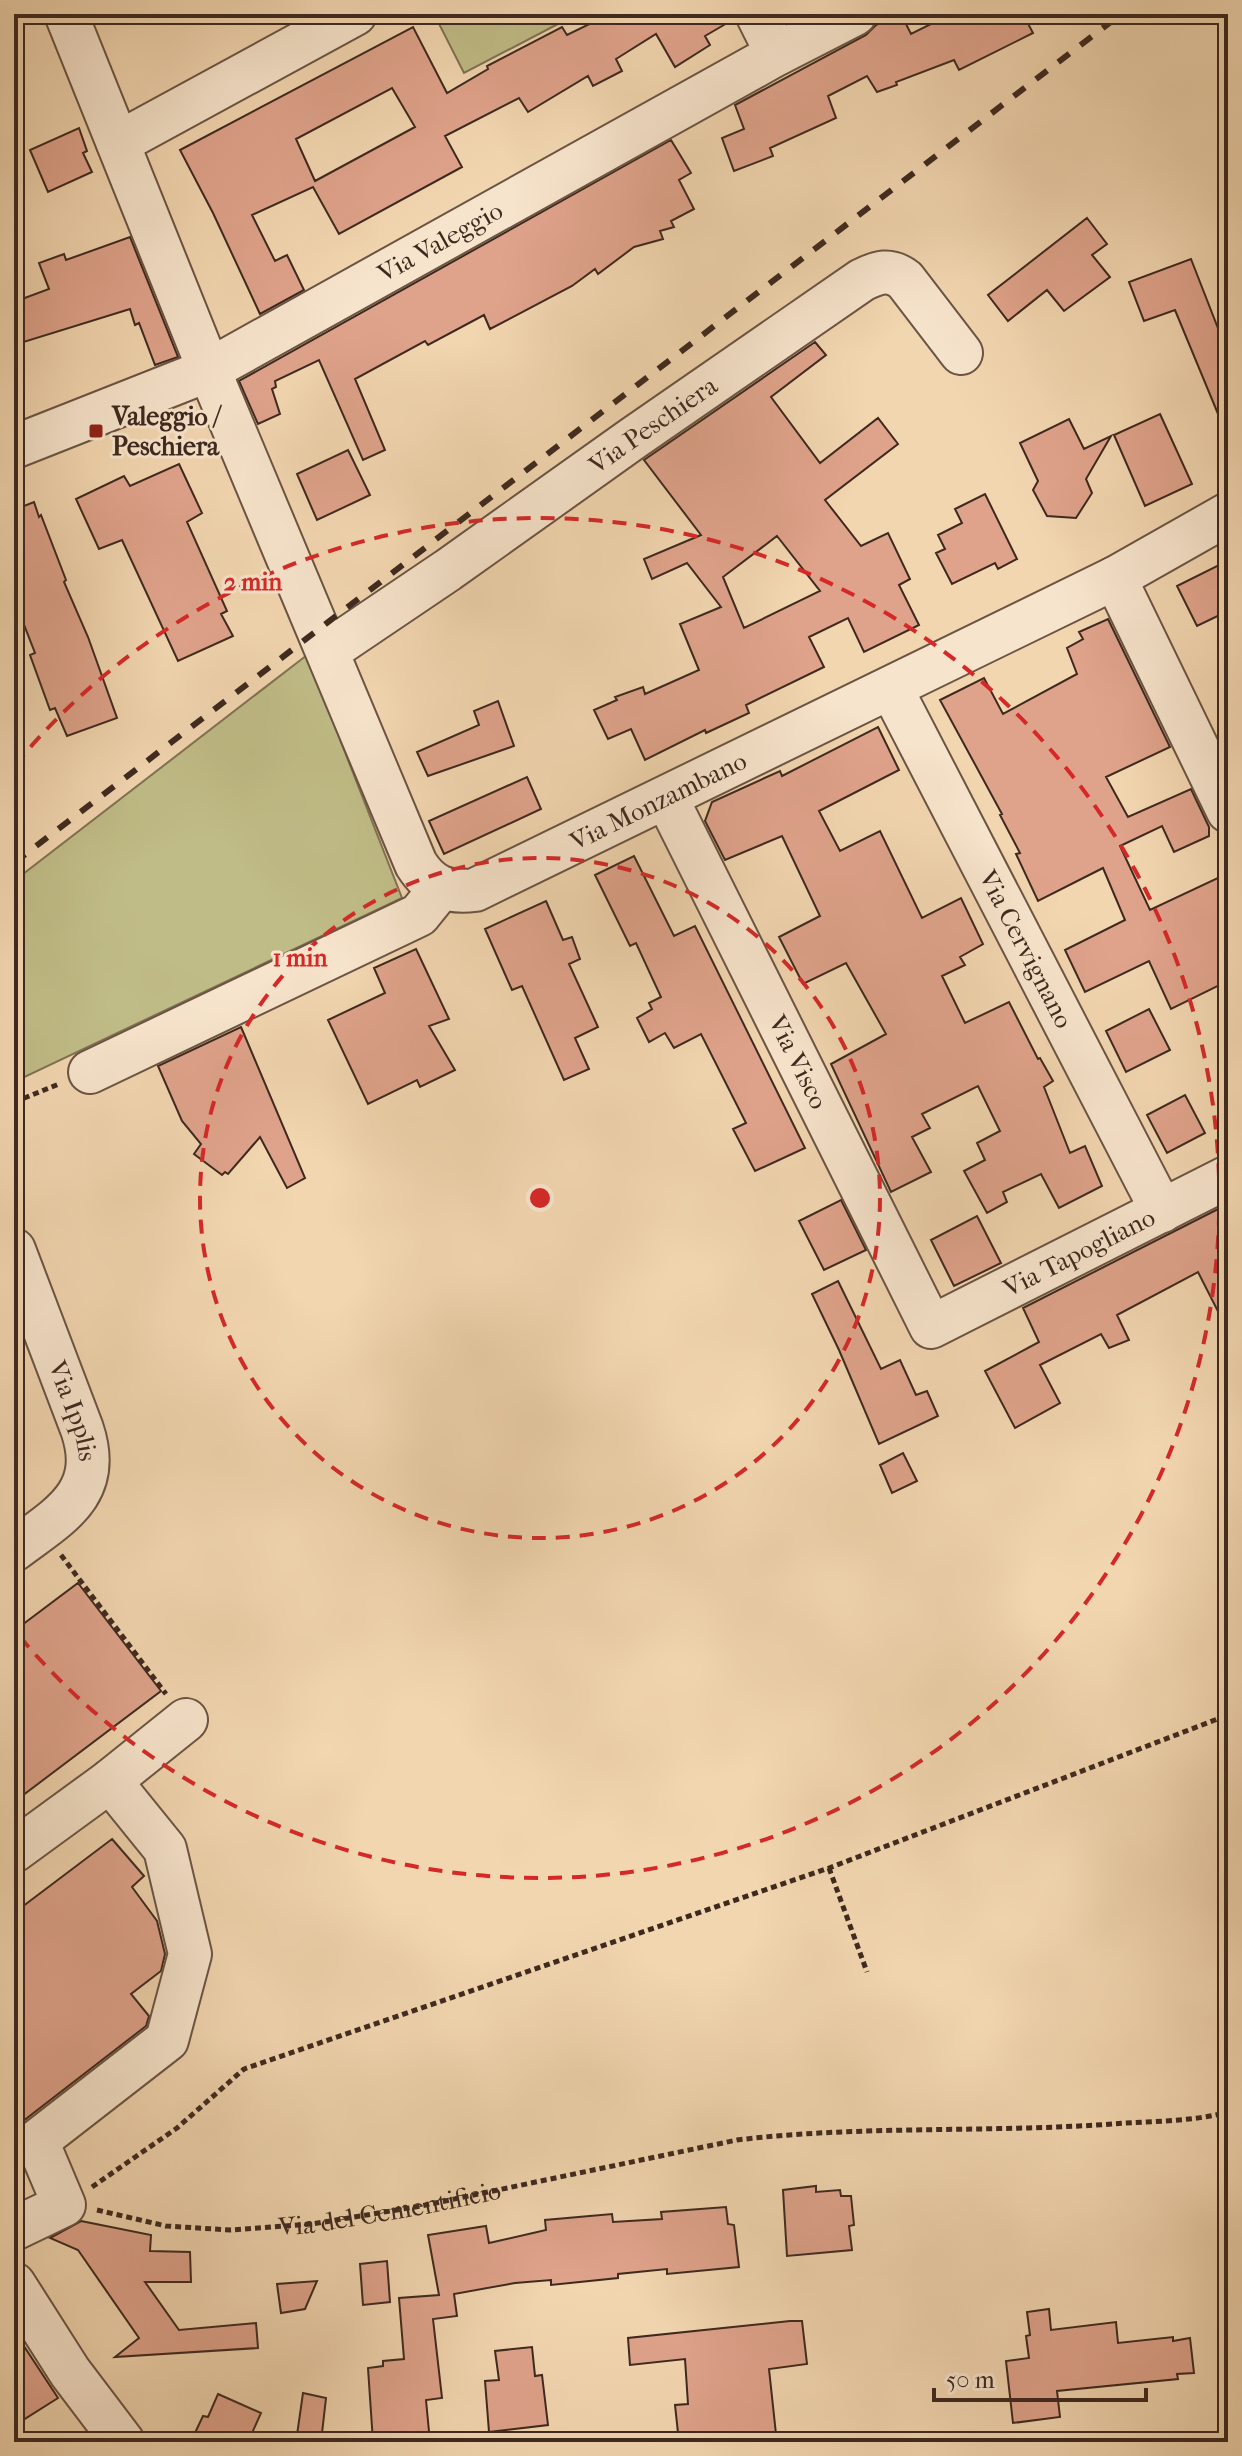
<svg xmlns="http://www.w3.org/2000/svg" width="1242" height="2456" font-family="'IM FELL French Canon',serif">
	<rect width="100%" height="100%" fill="#f2d6b0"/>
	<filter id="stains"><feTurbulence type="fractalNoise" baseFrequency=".0025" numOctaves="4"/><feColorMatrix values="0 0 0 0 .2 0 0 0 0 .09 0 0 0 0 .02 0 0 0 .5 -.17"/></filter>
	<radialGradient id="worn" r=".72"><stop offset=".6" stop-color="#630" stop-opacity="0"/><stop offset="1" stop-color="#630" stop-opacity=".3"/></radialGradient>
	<path fill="#c0bc87" stroke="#7f7253" stroke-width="2" d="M434,14H577L464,73Z
		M307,655L402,898L14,1082V881Z"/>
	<path fill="#dfa38b" stroke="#3e291f" stroke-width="2" fill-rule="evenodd" d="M610,14H733L734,19L705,36L710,45L675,67L656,34L616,59L622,71L593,86L588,76L528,112L519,98L445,136L462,167L339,234L313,187L252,215L275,261L287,255L304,290L260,314L213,213L180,150L413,27L447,93L488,69L487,66L562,27L567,35ZM392,88L415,127L315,181L296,139Z
		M898,14H901L911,34L951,14H1023L1033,33L959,70L954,60L896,82L897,85L877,92L867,76L828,96L836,118L770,148L773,156L734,171L722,138L744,129L735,105L866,35L876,25Z
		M79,128L87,151L83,153L92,172L48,192L30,150Z
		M671,140L691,173L679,180L694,209L671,221L674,227L660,231L663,239L634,247L598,274L595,269L572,286L490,329L484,315L428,345L425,341L355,379L385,450L363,460L319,360L275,381L276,387L272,389L280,414L258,424L239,381Z
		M1087,218L1107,244L1092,255L1110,277L1064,311L1047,290L1008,321L988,295Z
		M130,237L178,357L155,365L139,323L135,325L130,309L14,345V302L49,289L39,263L64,254L66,260Z
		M1191,259L1228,354V438L1175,310L1144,321L1129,282Z
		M815,342L826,355L771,397L820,463L878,418L898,444L825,500L861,546L888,533L910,579L899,585L919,625L864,652L848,618L809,637L824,667L746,705L749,713L706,733L705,730L645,760L631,729L608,739L594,710L617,700L615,697L643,687L645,694L699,670L680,624L721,607L687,563L652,579L644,559L701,535L644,460ZM777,536L820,591L744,628L723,577Z
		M1160,414L1192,484L1145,506L1114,435Z
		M1069,419L1084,449L1111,436L1086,479L1092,493L1076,518L1047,516L1033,490L1038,481L1020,443Z
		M348,450L370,495L317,520L297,474Z
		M179,464L202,513L187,522L227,611L221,614L233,636L178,661L122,540L99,549L76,499L124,476L130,486Z
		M985,494L1017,559L998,569L995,563L952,584L936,553L945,549L938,535L962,523L955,509Z
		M34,502L39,517L41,515L66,580L64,582L88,637L117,718L67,736L55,708L50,710L30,655L35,653L14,599V510Z
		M1221,564L1228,579V611L1197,626L1177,586Z
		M1108,619L1170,747L1106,777L1128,817L1191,789L1209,827V836L1174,852L1162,826L1120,846L1150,910L1222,876L1228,888V981L1171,1009L1149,961L1085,992L1065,950L1125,920L1103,868L1038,901L1016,854L1020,853L1000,815L1002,814L940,700L984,678L1003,714L1077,674L1067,648L1083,639L1079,632Z
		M498,701L514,746L428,776L417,752L479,725L474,711Z
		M878,727L899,770L819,811L840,851L880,831L922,918L961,898L983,944L960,957L965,965L942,976L965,1023L1009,1002L1038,1059L1040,1058L1053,1081L1044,1087L1070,1153L1085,1146L1102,1186L1059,1208L1041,1174L1003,1192L1007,1202L987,1213L964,1171L985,1160L977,1143L1000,1131L978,1086L922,1114L930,1128L912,1137L931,1172L891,1192L831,1064L886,1034L846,963L803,984L779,937L820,916L782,836L725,860L705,821L712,802L780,771L782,776Z
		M527,777L541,809L444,854L429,821Z
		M634,856L674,936L695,926L805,1148L755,1171L733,1129L746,1123L701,1034L674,1048L665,1033L649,1042L637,1018L652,1009L649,1003L661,997L636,943L630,946L595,875Z
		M546,901L563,940L572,937L580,959L569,964L598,1027L575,1038L589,1069L564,1080L522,986L512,990L485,929Z
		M416,949L449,1019L429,1026L455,1070L420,1087L417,1080L368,1104L328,1020L385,993L374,968Z
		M1149,1009L1170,1050L1126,1072L1106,1031Z
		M241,1027L305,1178L287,1188L260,1137L228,1174L225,1172L222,1175L194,1154L201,1144L182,1121L158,1066Z
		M1185,1095L1205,1133L1167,1153L1147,1115Z
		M841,1200L866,1250L824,1270L799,1221Z
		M1228,1204V1331L1198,1272L1117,1315L1129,1340L1109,1348L1101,1334L1040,1365L1060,1403L1015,1428L985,1371L1039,1342L1023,1308Z
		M977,1216L1001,1263L954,1286L931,1240Z
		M838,1281L881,1369L900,1360L916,1395L927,1391L938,1416L879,1444L839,1350L812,1294Z
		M903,1453L917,1481L892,1493L880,1465Z
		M78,1583L161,1691L14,1802V1631Z
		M112,1839L144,1876L132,1887L157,1921L165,1954L161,1971L131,1994L149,2016L146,2026L22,2122L14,2134V1913Z
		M816,2186V2192L840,2190L841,2196H851L854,2225L849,2226L852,2250L787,2256L783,2190Z
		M726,2207L728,2224L734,2225L739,2267L667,2274V2269L618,2274V2278L551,2285V2280L515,2283L454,2294L457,2316L433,2319L442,2398L426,2400L430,2442H373L368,2368L383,2366V2361L404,2359L399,2298L439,2295L428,2235L486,2226L489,2243L546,2230L545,2220L612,2214L613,2222L662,2219L661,2212Z
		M81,2221L151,2235L150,2251L190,2252L191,2282H145L179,2330L256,2323L258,2348L115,2357L139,2338L78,2250L50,2238Z
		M387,2261L390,2302L363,2305L360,2264Z
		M317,2281L305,2309L281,2313L277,2284Z
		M1049,2309L1051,2330L1116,2322L1118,2343L1173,2337V2341L1190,2338L1194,2373L1177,2374L1178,2379L1057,2391L1060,2417L1013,2423L1006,2361L1029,2358L1026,2336L1030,2335L1027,2312Z
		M790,2321H802L807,2364L769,2369L776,2434L679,2442L675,2405L688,2404L685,2359L630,2365L628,2338Z
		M14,2331L58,2398L23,2420L14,2405Z
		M532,2347L535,2376L542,2375L548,2425L489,2432L485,2381L499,2380L495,2351Z
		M303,2393L326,2398L321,2442H296Z
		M218,2394L261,2413L248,2442H211L194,2435L203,2416L208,2417Z"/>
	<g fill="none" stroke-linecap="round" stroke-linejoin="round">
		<defs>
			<g id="minor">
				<path id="s2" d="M66,14L209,370L416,864C431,888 448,893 475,890L1115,578L1228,514"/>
				<path d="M757,14L777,54"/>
				<path d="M118,143L355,14"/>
				<path id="s3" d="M14,447L209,370L777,54L855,14"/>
				<path d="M1115,578L1228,811"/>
				<path id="s4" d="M328,651L448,570L632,439L862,280C878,272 890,268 905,280L961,353"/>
				<path id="s5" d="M891,688L1162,1211"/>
				<path id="s6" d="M667,799L931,1327L1228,1177"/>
				<path d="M90,1072L419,915L440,889"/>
				<path id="s7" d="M14,1250L82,1429C104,1494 59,1516 14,1550"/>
				<path d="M14,1851L110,1781L186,1720"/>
				<path d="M14,2229L64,2205L37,2141L167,2040L190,1954L165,1849L110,1781"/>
				<path d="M14,2284L70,2372L123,2442"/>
			</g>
		</defs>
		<use href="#minor" stroke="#6b5443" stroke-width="46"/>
		<g stroke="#3e291f" stroke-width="5" stroke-dasharray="6 4" stroke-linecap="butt">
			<path d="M14,1100L22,1099L59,1084"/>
			<path d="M61,1555L166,1694"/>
			<path d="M829,1868L867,1972"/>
			<path d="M92,2187L177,2128L244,2069L829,1868L1228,1715"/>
			<path id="s1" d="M97,2210L166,2226L231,2230L312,2224L421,2206L737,2140C862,2125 987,2133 1112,2124C1150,2121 1191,2122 1228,2112"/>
			<path d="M1153,2442L1228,2433"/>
		</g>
		<use href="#minor" stroke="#f7e4cc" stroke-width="42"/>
		<path stroke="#3e291f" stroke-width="6" stroke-dasharray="14 14" stroke-linecap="butt" d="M14,863L1121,14"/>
	</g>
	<g fill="none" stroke="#d62828" stroke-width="4" stroke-dasharray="14 10">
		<circle cx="540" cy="1198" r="340"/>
		<path d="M15 765A680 680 0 1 1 15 1631"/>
	</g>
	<rect fill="#8f2418" stroke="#f7e4cc" stroke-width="3" x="88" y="423" width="16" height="16" rx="4"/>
	<g text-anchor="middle" stroke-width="6" stroke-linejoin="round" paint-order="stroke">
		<g font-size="26" fill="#3e291f" stroke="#f7e4cc">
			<text dy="9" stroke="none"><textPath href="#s3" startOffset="474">Via Valeggio</textPath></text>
			<text dy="9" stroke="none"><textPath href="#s4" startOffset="396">Via Peschiera</textPath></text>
			<text dy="9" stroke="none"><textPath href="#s2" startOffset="1192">Via Monzambano</textPath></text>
			<text dy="9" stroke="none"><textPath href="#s5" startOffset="294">Via Cervignano</textPath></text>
			<text dy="9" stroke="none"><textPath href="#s6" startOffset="294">Via Visco</textPath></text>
			<text dy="9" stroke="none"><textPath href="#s6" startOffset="756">Via Tapogliano</textPath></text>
			<text dy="9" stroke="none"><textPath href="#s7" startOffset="172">Via Ipplis</textPath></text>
			<text dy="9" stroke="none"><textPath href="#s1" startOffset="296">Via del Cementificio</textPath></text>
		</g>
		<g font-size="26" font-weight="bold" fill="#3e291f" stroke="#f7e4cc" text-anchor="start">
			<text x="112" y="425">Valeggio /<tspan x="112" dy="30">Peschiera</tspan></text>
		</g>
	</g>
	<circle cx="540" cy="1198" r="12" fill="#d62828" stroke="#f7e4cc" stroke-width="4"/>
	<g font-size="24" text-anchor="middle" font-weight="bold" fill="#d62828" stroke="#f7e4cc" stroke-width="6" stroke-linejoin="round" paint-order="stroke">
		<text x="253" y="590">2 min</text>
		<text x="300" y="966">1 min</text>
	</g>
	<rect width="1242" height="2456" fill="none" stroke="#f2d6b0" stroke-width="48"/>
	<rect x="16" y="16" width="1210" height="2424" fill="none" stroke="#3e291f" stroke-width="4"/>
	<rect x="24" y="24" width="1194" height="2408" fill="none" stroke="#3e291f" stroke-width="2"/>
	<path d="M934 2388v12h212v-12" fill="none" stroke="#3e291f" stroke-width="4"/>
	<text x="946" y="2388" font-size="24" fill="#3e291f" stroke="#f7e4cc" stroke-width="6" paint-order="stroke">50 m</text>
	<rect width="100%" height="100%" filter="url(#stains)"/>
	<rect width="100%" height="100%" fill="url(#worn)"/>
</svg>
